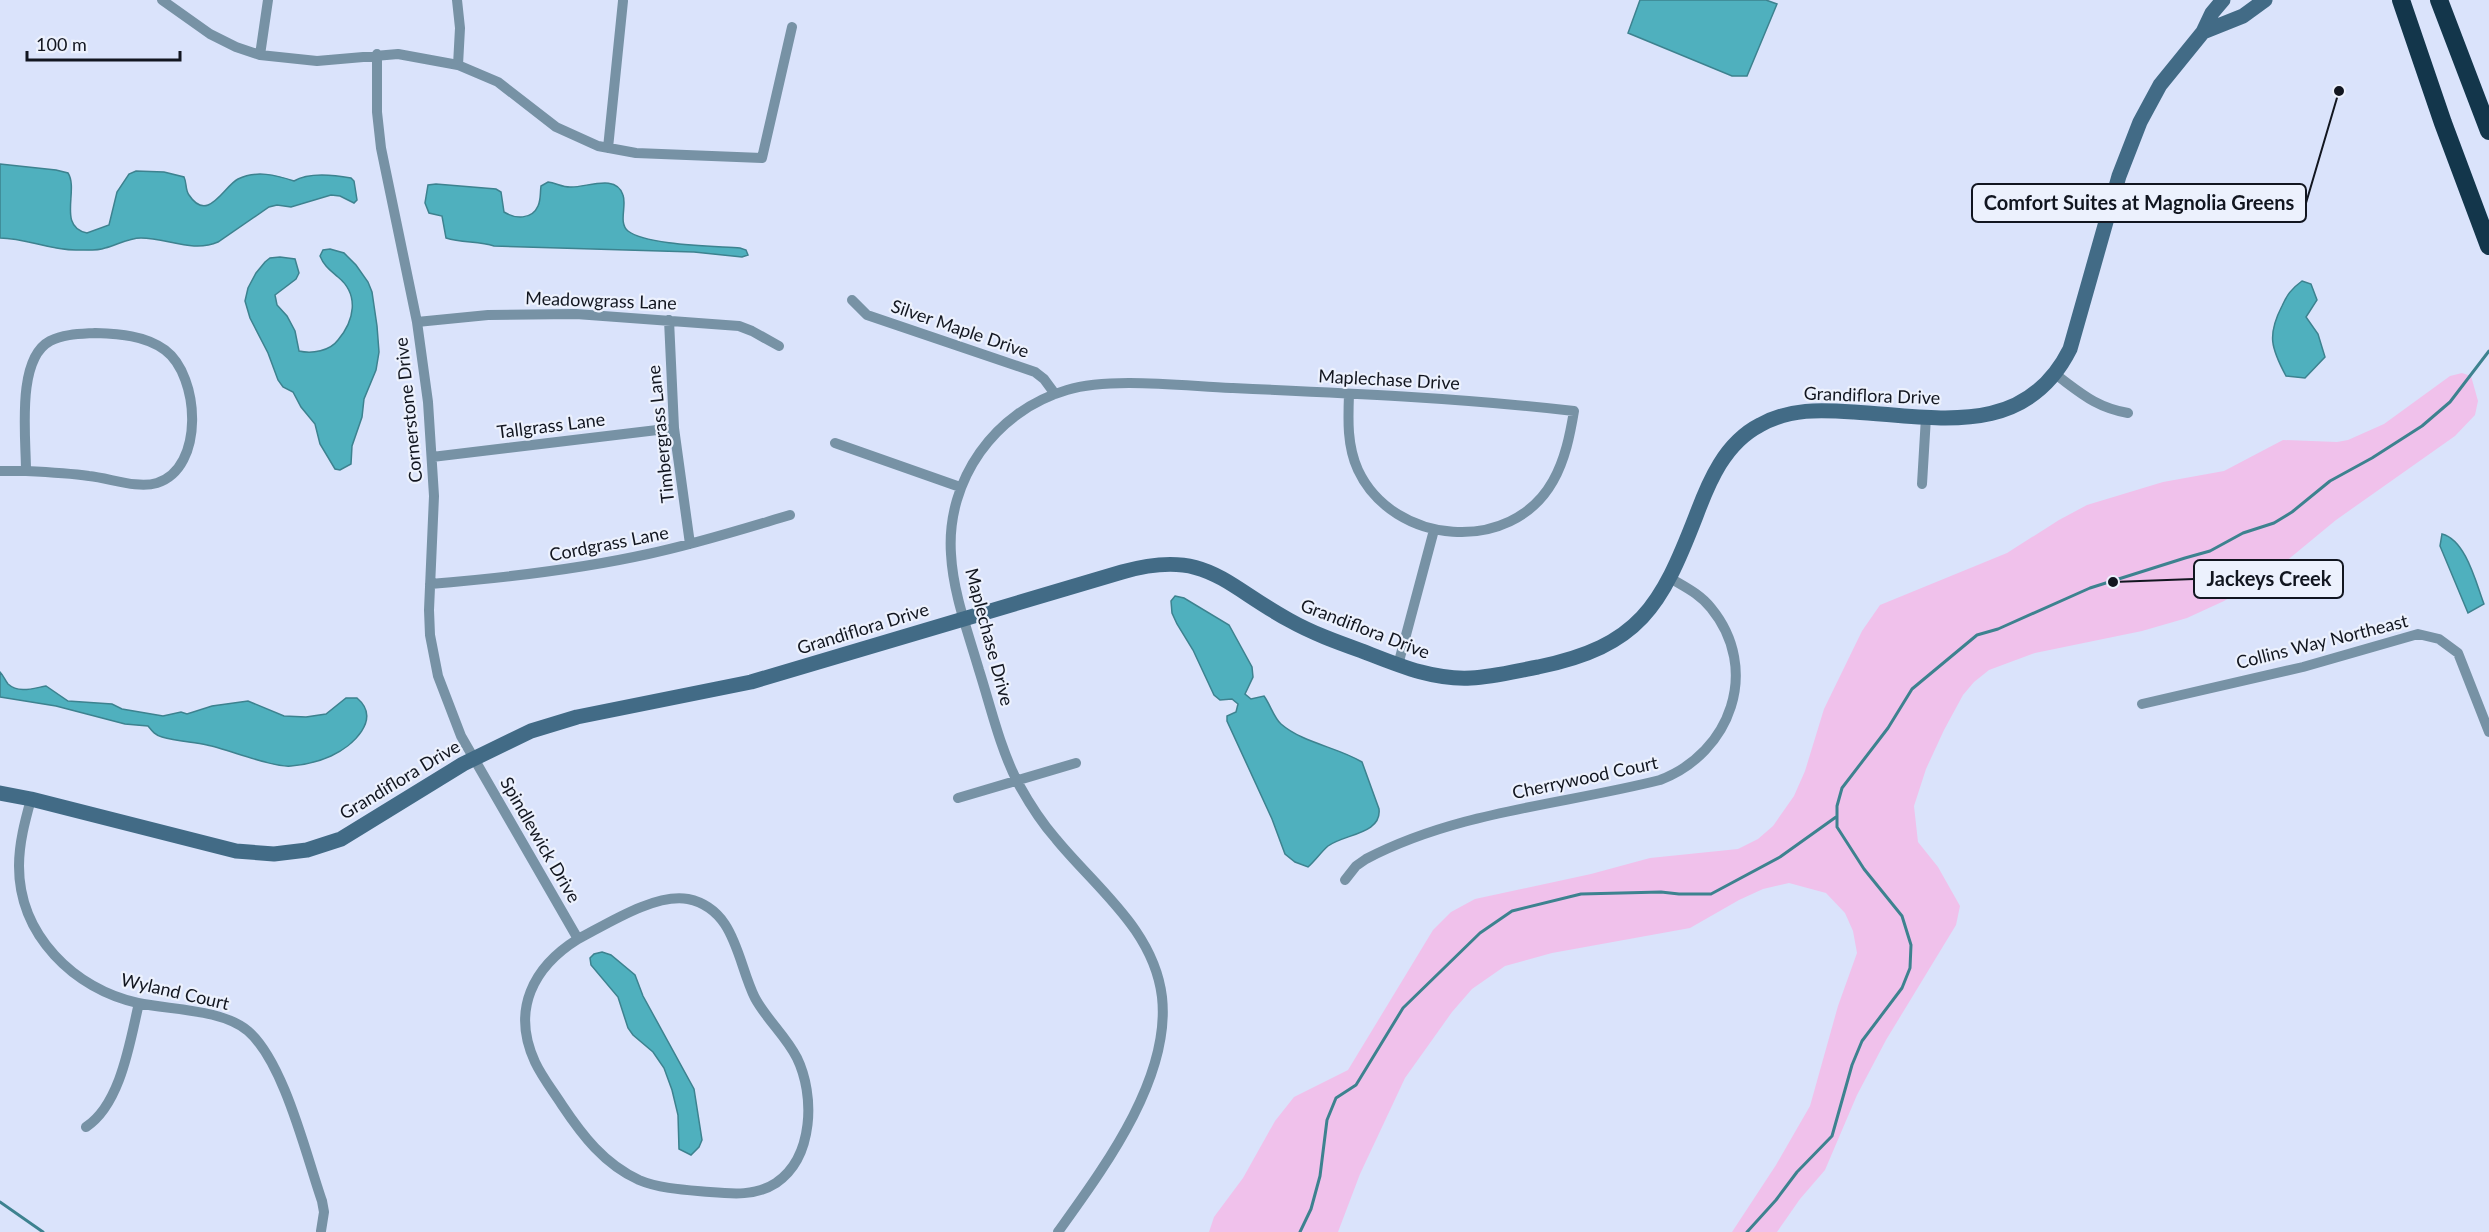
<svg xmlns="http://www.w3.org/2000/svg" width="2489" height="1232" font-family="Lato,sans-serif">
	<rect width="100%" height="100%" fill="#dae3fb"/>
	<path fill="#f0c1eb" d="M2462,373L2471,376L2478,401L2475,415L2455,436L2336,520L2285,562L2224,601L2187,618L2142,631L2035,653L1989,670L1974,682L1963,695L1944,730L1926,769L1914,806L1918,842L1938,867L1960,906L1956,925L1886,1040L1857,1095L1825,1170L1800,1199L1777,1232H1732L1776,1165L1810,1106L1838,1006L1857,953L1853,931L1845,913L1826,893L1789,883L1763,889L1739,900L1690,928L1552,953L1505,966L1472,989L1452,1012L1405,1078L1360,1174L1338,1232H1209L1214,1217L1243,1178L1275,1121L1294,1097L1348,1070L1433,930L1451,912L1475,899L1591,874L1650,858L1738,849L1758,839L1773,826L1794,796L1805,771L1824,709L1862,631L1880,605L2007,553L2059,520L2087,505L2163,482L2224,471L2283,440L2337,442L2348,440L2384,424L2450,376Z"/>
	<path fill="#4fb0be" stroke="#3d828f" stroke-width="1.5" d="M1640,0H1766L1777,4L1747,76H1732L1628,33Z
		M0,164L56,170L68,173C79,190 57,227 87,233L109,225L117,192L129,174L136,171L164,172L184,177C187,183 185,190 189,195C208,224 224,186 238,179C256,170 276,175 294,181C309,172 334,175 351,178L354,181L357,200L354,203L340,196L331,195L291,207L277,205L269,207L218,242C193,253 167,238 141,238C128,238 117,245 105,248C97,251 86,250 78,250C51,251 27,238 0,238Z
		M548,182C556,183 562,187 570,187C586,188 616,173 623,195C627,206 618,223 628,231C645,245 715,246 740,248L746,250L748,255L742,257L694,252L494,246C479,241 462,243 446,238L442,216L429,213L425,203L428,185L436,184L496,189L501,192L504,212C515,219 532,220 538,206C541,200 540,193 541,186Z
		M330,249L344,253L356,265L368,282L372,292L377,326L379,352L376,370L364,399L362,417L352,446L351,464L340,470L335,469L320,444L315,424L301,407L293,392L283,387L278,380L268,353L250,318L245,301L248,288L256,273L265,262L270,258L280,257L295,259L299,273L296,279L275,295L277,305L287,316L295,331L299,351C312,354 330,351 338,340C354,321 360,295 338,277C330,270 324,266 320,256L323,250Z
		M2302,281L2311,284L2317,300L2306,317L2318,334L2325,357L2305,378L2286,376C2271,348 2267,335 2282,306C2287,295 2291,289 2302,281Z
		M2442,534C2466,540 2476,583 2484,604L2468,613L2440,546Z
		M1175,596L1184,598L1229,625L1252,667L1253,677L1245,694L1251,699L1264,696C1270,704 1274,718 1281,724C1303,743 1337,747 1362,762L1379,809C1382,834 1344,834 1328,846C1321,852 1315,861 1308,867L1295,862L1285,854L1272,819L1227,721V716L1236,712L1238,704L1232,699L1220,700L1214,695L1193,650L1177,624L1172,613L1171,601Z
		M0,672C3,675 5,680 8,684C19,694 34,688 46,686L68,701L112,704L122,709L163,716L181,712L187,714L212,706L248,701L284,716L306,717L326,714L346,698H357C382,719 353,746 331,756C320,761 303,765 291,766C274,768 227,749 207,745C192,742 176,741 162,737C155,735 152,731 148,726L125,724L56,706L0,697Z
		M602,952L611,955L635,975L643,996L694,1089L702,1140L699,1147L691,1155L679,1149L678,1115L672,1090L664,1068L653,1052L633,1035L628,1028L618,997L591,965L590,958L594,954Z"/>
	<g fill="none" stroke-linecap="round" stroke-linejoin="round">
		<path stroke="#3d828f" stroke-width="3" d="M0,1202L43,1232
			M1300,1232L1311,1209L1320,1176L1327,1120L1336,1098L1356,1085L1403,1008L1480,933L1512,911L1581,894L1661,892L1679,894H1711L1780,857L1836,817
			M1747,1232L1776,1200L1797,1172L1832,1136L1852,1065L1862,1041L1902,988L1910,968L1911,945L1902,916L1864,869L1837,827V806L1842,788L1888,728L1912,689L1977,635L1998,629L2090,588L2185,558L2210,551L2243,533L2274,523L2292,512L2330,481L2372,458L2422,426L2450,402L2489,351"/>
		<path stroke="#7792a5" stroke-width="10" d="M162,0L210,34L236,47L260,55L317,61L398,54L458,65L498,82L556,127L598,146L636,153L762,158L792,27
			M457,0L460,28L458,65
			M377,54V112L381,148L417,322L428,402L434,496L429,610L430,635L438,676L461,736L578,939C533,967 511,1010 535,1062C542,1077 553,1091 562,1105C582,1135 604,1164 639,1180C660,1189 687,1190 710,1192C733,1194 756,1196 776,1183C814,1157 815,1095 797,1058C786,1036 767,1020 755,998C737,962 736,909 688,899C655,893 607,924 578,939
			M260,55L268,0
			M608,148L623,1
			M852,300L867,315L1035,372L1044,379L1055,394
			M669,320L674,428L690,544
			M417,322L488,315L576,314L739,326L752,331L779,346
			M95,333C119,334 145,335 165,350C200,376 205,468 157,483C137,489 110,478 89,476C68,473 47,472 26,471C26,437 16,359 50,341C64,334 80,334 95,333Z
			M2055,374C2081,393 2095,407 2128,413
			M835,443L960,487
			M432,457L674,428
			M0,471H26
			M1922,484L1926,417
			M430,584C503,578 576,570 648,554C696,544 743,529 790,515
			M1398,665L1434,530
			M2142,704L2303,667L2418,634L2439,639L2458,653L2489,732
			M958,798L1076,763
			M31,799C25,821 19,843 19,866C19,935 74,989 138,1003C171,1010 222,1009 248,1031C284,1062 306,1155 322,1201L324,1212L321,1231
			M1345,880L1356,866L1366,859C1458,811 1561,805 1660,780C1731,753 1761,669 1711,608C1700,594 1685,587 1670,578
			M86,1127C121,1104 130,1041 139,1003
			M1058,1232C1103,1169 1171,1079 1162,997C1154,930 1096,888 1056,839C1041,822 1029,803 1018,783C1000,748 991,708 979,670C968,632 953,593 951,554C946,480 995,411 1067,390C1111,377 1183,386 1231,388C1345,393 1460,398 1574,411C1570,435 1565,460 1553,481C1511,556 1393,545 1358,470C1347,446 1348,420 1349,394"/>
		<path stroke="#426b86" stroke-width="15" d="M2203,32L2243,16L2265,0
			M0,793L31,799L236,851L274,854L307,850L341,839L463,764L531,731L577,717L751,682L1122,572C1206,548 1223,584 1289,620C1312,633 1337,642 1362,651C1398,665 1432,680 1471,678C1494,677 1516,671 1538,667C1640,646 1661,606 1696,516C1709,481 1725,443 1760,425C1790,408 1821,410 1854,412C1937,417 2025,439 2070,349L2119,176L2140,122L2160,85L2203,32L2212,13L2223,0"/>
		<path stroke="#13364b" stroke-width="18" d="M2401,0L2443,123L2489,246
			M2439,0L2489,131"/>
	</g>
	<g text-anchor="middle" stroke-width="4.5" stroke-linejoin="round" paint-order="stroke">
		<g font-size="18" fill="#121620" stroke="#ecf1fd">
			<text transform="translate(601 301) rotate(2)" y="6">Meadowgrass Lane</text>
			<text transform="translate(960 329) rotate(19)" y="6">Silver Maple Drive</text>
			<text transform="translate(1389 380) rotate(3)" y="6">Maplechase Drive</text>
			<text transform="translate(1872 396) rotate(2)" y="6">Grandiflora Drive</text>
			<text transform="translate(409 410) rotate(-96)" y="6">Cornerstone Drive</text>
			<text transform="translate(551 426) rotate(-7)" y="6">Tallgrass Lane</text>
			<text transform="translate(661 434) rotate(-96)" y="6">Timbergrass Lane</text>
			<text transform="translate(609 544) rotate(-11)" y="6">Cordgrass Lane</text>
			<text transform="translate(863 629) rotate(-17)" y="6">Grandiflora Drive</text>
			<text transform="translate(1365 629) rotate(21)" y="6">Grandiflora Drive</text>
			<text transform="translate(989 637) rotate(75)" y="6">Maplechase Drive</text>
			<text transform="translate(2322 642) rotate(-14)" y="6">Collins Way Northeast</text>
			<text transform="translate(1585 778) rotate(-12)" y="6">Cherrywood Court</text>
			<text transform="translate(400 780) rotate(-31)" y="6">Grandiflora Drive</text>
			<text transform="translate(540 840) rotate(60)" y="6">Spindlewick Drive</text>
			<text transform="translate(175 992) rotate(13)" y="6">Wyland Court</text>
		</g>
	</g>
	<path fill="none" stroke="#121620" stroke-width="2" d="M2339 91L2306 203M2113 582L2194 579"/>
	<g fill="#121620" stroke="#ecf1fd" stroke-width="2">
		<circle cx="2339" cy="91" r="6"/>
		<circle cx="2113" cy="582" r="6"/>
	</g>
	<g fill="#ecf1fd" stroke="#121620" stroke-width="2">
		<rect x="1972" y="184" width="334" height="38" rx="6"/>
		<rect x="2194" y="560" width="149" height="38" rx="6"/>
	</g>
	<g font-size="20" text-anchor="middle" font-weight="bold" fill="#121620">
		<text x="2139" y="210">Comfort Suites at Magnolia Greens</text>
		<text x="2269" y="586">Jackeys Creek</text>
	</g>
	<path d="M27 51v9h153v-9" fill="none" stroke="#121620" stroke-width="3"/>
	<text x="36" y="51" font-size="18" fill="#121620" stroke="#ecf1fd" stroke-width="4.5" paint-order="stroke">100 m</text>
</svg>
